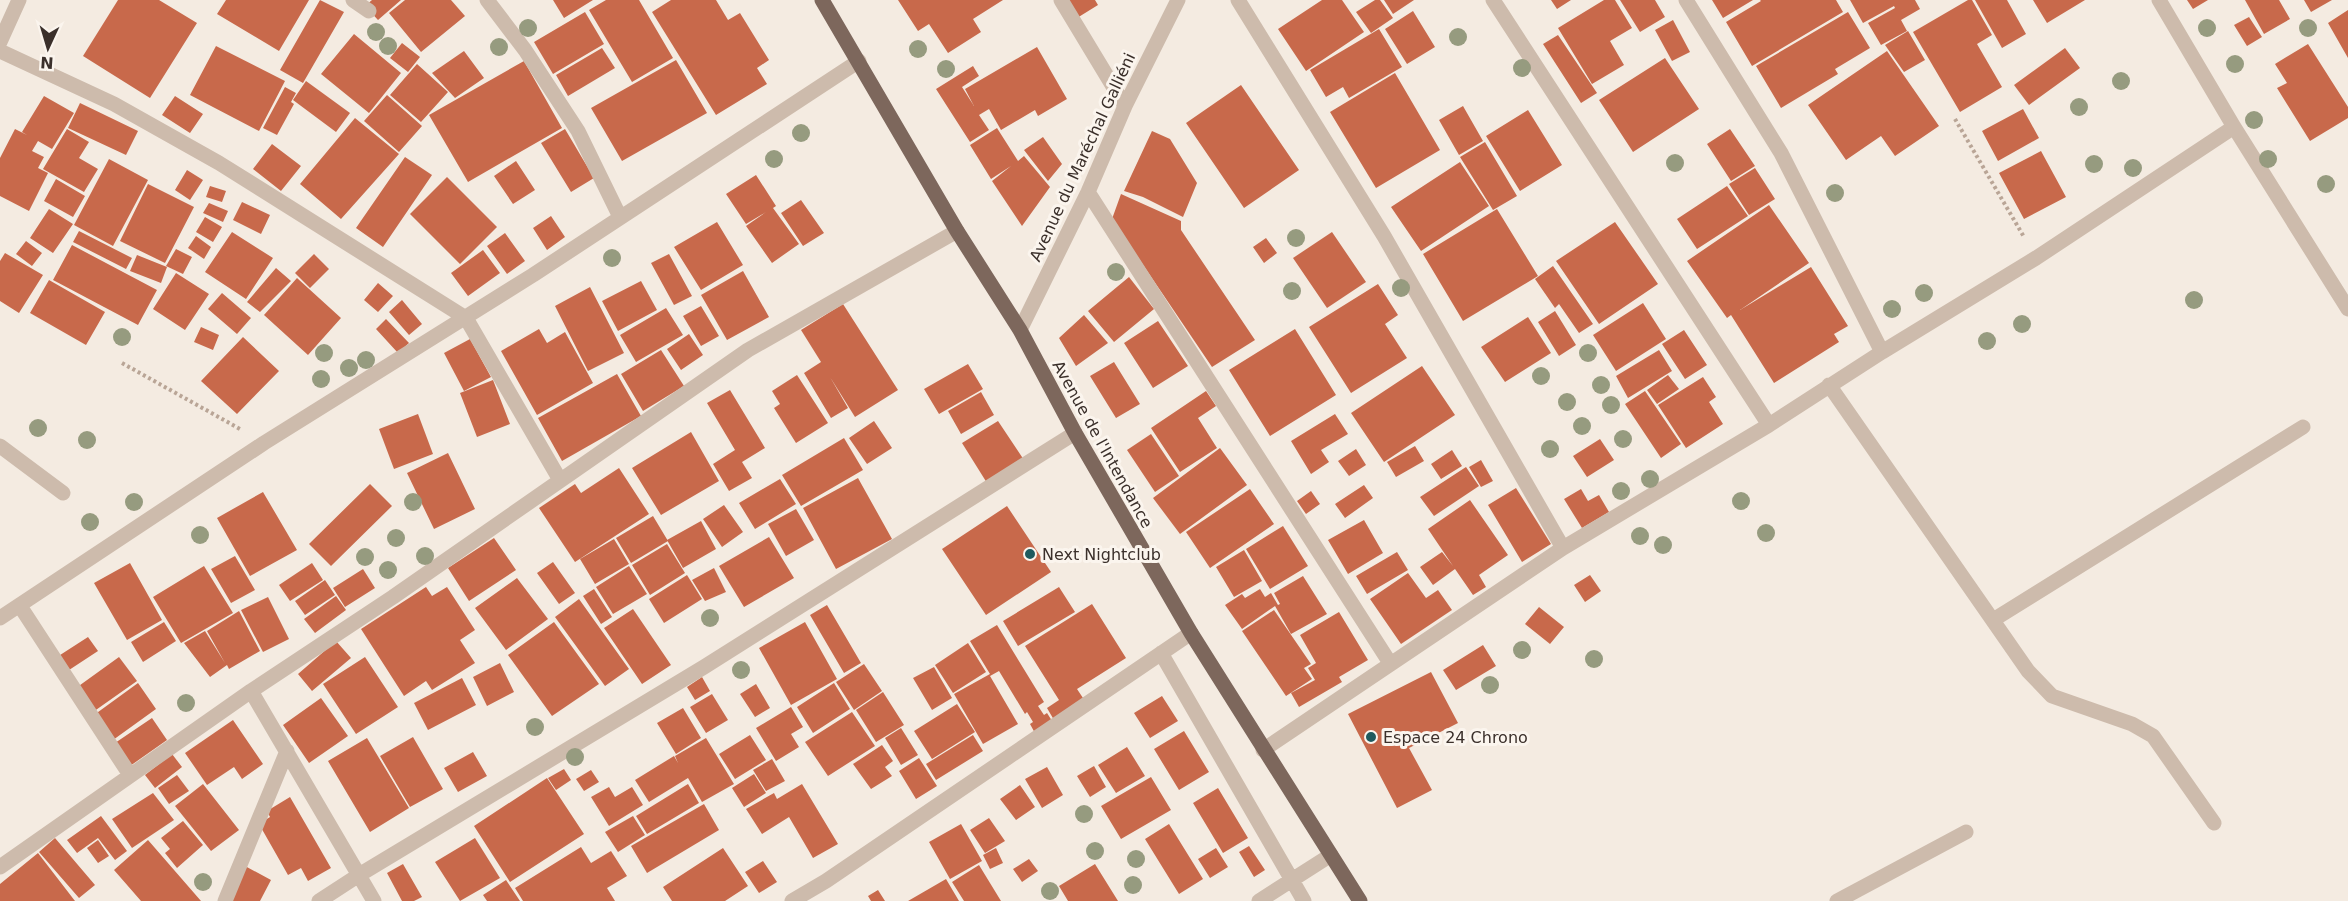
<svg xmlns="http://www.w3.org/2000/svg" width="2348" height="901" font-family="'DejaVu Sans',sans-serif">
	<rect width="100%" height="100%" fill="#f4ebe1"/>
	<path fill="#c8694b" d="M118,0H159L197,23L150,98L83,56Z
		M226,0H309L279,51L217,14Z
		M320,0L344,12L303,83L280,70Z
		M372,0H401L378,20L365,6Z
		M405,0H451L465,16L421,52L389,13Z
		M553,0H593L564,18Z
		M606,0H639L673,58L632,82L589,10Z
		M671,0H716L728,20L740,13L769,60L757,68L767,84L716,115L652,12Z
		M898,0H1003L973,19L981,32L948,53L929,24L918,31Z
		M1066,0H1095L1098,5L1077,18Z
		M1322,0H1342L1364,32L1306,71L1278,29Z
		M1375,0H1380L1393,18L1371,33L1356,12Z
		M1384,0H1414L1393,14Z
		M1551,0H1571L1557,9Z
		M1604,0H1615L1632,28L1610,41L1624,65L1592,84L1558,28Z
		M1620,0H1655L1665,17L1640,32Z
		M1712,0H1753L1723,18Z
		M1760,0H1836L1843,12L1752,66L1726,22L1761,1Z
		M1850,0H1915L1920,9L1901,20L1907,31L1881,45L1868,23L1895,8L1894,6L1863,23Z
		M1968,0H1972L1992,35L1977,44L2002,87L1960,112L1913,32Z
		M1975,0H2007L2026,34L2002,48Z
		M2033,0H2085L2047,23Z
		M2187,0H2208L2193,9Z
		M2245,0H2279L2290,19L2264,34Z
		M2304,0H2332L2311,12Z
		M2348,10V58L2328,23Z
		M1413,11L1435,47L1407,64L1385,29Z
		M585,12L604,44L553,74L534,42Z
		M1848,12L1870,48L1835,69L1838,74L1781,108L1756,66Z
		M2249,17L2262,37L2247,46L2234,25Z
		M1673,20L1690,52L1672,61L1655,30Z
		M1379,29L1402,67L1349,98L1343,87L1326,97L1310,70Z
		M1908,31L1925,60L1904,72L1885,45Z
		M354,34L401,73L369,113L321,74Z
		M1558,35L1597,93L1581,103L1543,44Z
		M402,43L420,57L408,72L390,58Z
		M2308,44L2348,107V118L2310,141L2277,88L2287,83L2275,64Z
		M216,46L285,81L259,131L190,95Z
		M1037,47L1067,99L1038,116L1035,110L1001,130L989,109L979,115L989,130L970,142L936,89L973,66L979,76L962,87L974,106L965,89Z
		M602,48L615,68L568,96L556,75Z
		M2065,48L2080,68L2029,105L2014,85Z
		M464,51L484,78L455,98L432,73Z
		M1887,51L1939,126L1895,156L1881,136L1846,160L1808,105Z
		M1665,58L1699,109L1633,152L1599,100Z
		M676,60L707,113L622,161L591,108Z
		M524,61L562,128L468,182L429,115Z
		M417,64L448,92L421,122L390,95Z
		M1395,73L1440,150L1376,188L1330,112Z
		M306,81L350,113L336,132L293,100Z
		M1241,85L1299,170L1244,208L1186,123Z
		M285,87L296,93L291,102L294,104L277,135L263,128Z
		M387,95L422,126L399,152L364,121Z
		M44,96L74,113L52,149L38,141L32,151L44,157L38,168L48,173L29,211L0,196V158L15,129L27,135L22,132Z
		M175,96L203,114L190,133L162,115Z
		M80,103L138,131L126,155L68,128Z
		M1463,106L1483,141L1459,155L1439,120Z
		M2023,109L2039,138L1998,161L1982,131Z
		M1528,110L1562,165L1520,191L1486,136Z
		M355,118L399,154L341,219L300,184Z
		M997,128L1018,161L1024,156L1050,187L1022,226L992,181L1011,166L991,179L970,145Z
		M67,129L89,142L79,158L98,169L84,192L43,169Z
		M565,129L594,178L571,192L541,143Z
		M1730,129L1755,166L1731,181L1707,144Z
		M1152,131L1170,139L1197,183L1183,217L1143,197L1124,191Z
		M1043,137L1062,164L1048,181L1024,150Z
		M1485,142L1517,196L1493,210L1460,157Z
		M272,144L301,166L281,191L253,169Z
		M2041,151L2066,197L2024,219L1999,173Z
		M405,157L432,175L383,247L356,228Z
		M109,159L148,180L113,246L74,225Z
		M516,161L535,190L513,204L494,176Z
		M1460,162L1489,206L1421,251L1391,207Z
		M1755,168L1775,199L1749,215L1729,184Z
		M187,170L203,180L190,200L175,190Z
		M756,175L776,206L773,208L799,244L772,263L746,226L766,212L746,224L726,194Z
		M447,177L497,227L460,264L410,214Z
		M56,179L85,196L73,217L44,201Z
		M148,184L194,207L165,263L120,241Z
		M210,186L226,191L222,202L206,197Z
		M1727,186L1748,216L1697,249L1677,219Z
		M1121,194L1181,221V230L1255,340L1212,367L1112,219Z
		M801,200L824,233L803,246L781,213Z
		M242,202L270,215L261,234L233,220Z
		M209,203L228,211L223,222L203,213Z
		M1769,205L1809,263L1740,310L1811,267L1848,326L1834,334L1839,342L1774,383L1731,315L1727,318L1687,261Z
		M49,209L73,224L53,253L30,238Z
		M1497,209L1538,276L1463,321L1423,254Z
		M551,216L565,237L547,250L533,228Z
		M205,217L222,227L213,242L196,232Z
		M717,222L743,265L701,290L674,247Z
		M1615,222L1658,284L1599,324L1556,261Z
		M79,231L132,258L126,269L73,242Z
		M232,232L273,258L246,299L205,272Z
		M1332,232L1366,282L1327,308L1293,258Z
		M505,233L525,261L507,274L487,246Z
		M196,236L211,247L204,259L188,248Z
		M1266,238L1277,253L1264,263L1253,247Z
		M26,241L42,253L32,266L16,254Z
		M72,245L157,290L138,325L53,280Z
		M176,249L192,257L183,274L166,266Z
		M483,250L500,273L468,296L451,273Z
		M5,253L43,275L19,313L0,301V261Z
		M314,254L329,269L310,288L295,273Z
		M669,254L692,296L674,305L651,263Z
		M137,255L167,267L161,283L130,271Z
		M1553,266L1593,324L1579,333L1559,304L1555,308L1535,279Z
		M276,268L291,281L260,312L247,302Z
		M743,271L769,317L727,340L701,295Z
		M176,273L209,294L185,330L153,309Z
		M1129,277L1154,309L1114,342L1088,311Z
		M297,278L341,318L308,355L264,315Z
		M49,280L105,312L86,345L30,313Z
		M641,281L657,310L618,331L602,301Z
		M378,283L393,296L378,312L364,300Z
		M1378,284L1398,315L1385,324L1407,358L1351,393L1309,327Z
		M590,287L624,353L588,371L555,306Z
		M222,293L251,318L237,334L208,309Z
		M402,300L422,324L409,335L389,312Z
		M1643,303L1666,339L1616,371L1593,335Z
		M843,304L898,390L855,417L830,377L848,408L831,418L804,373L821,362L801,330Z
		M701,306L719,336L701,346L683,316Z
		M666,308L683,335L636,362L620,335Z
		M1555,311L1576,345L1559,356L1538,322Z
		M1084,315L1108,343L1076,366L1059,338Z
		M1528,317L1551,353L1505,382L1481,347Z
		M386,319L409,343L398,353L376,329Z
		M1158,321L1188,366L1153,388L1124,343Z
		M201,327L219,335L213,350L194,342Z
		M539,329L547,343L565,332L593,383L537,415L501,351Z
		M1295,329L1336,395L1270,436L1229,370Z
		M1684,330L1707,365L1685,379L1662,344Z
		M689,334L703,355L681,370L667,349Z
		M243,337L279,371L237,414L201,381Z
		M470,339L491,377L464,391L444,353Z
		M661,350L684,386L643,411L621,374Z
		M1659,350L1672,371L1628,398L1616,376Z
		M1114,362L1140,404L1116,418L1090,376Z
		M968,364L983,389L939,414L924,389Z
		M1422,366L1455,415L1384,462L1351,413Z
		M617,374L641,416L562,461L538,418Z
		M797,375L828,423L796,443L774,408L780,404L772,391Z
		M1668,375L1679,389L1657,404L1647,390Z
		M1703,377L1716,397L1709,402L1723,424L1686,448L1658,405Z
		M493,380L510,424L477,437L460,393Z
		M730,390L765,448L742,462L752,478L729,491L713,464L735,450L707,403Z
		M1206,391L1216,406L1198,418L1217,448L1180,472L1151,428Z
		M1645,391L1681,444L1661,458L1625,404Z
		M981,392L994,415L961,434L948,411Z
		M418,414L433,454L394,469L379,429Z
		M1335,414L1348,434L1321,450L1329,462L1311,474L1291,441Z
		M874,421L892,448L867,464L849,438Z
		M998,421L1024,460L987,483L962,443Z
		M691,432L719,481L661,515L632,468Z
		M1151,434L1179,476L1155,492L1127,450Z
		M844,438L863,470L801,506L782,475Z
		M1600,439L1614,460L1587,477L1573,456Z
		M1415,446L1424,461L1396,477L1387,462Z
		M1220,448L1247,485L1180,534L1153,498Z
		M1356,449L1366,465L1349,476L1338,461Z
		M1452,450L1462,466L1441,479L1431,464Z
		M448,453L475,509L434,529L407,473Z
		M1481,460L1493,481L1481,487L1469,467Z
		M1466,467L1479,486L1434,516L1420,497Z
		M619,468L649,514L575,562L539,508L575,484L581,493Z
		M858,478L892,539L836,569L803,508Z
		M780,479L796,504L755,529L739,503Z
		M370,484L392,506L331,566L309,544Z
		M1364,485L1373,498L1345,518L1335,504Z
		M1516,488L1551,544L1522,562L1488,505Z
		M1250,489L1274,524L1210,568L1186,532Z
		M1581,489L1588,501L1599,495L1609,512L1582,528L1564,499Z
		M1311,491L1320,504L1306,514L1297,501Z
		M263,492L297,550L250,576L217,518Z
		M1470,500L1508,555L1479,575L1486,587L1473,595L1455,569L1433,585L1420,567L1442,552L1453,566L1428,529Z
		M724,505L743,532L722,547L703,519Z
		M1007,506L1051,572L986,615L942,549Z
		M796,509L814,540L786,556L768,524Z
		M653,516L668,541L631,563L616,538Z
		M1364,520L1383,553L1348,574L1328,540Z
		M701,521L716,549L683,568L667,540Z
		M1283,526L1308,566L1270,589L1246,549Z
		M769,537L794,578L744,607L719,566Z
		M494,538L516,570L469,601L448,568Z
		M614,539L629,564L595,584L580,559Z
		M667,544L685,573L650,595L632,565Z
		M1244,550L1262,581L1234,597L1216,567Z
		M1397,552L1408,570L1367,594L1356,576Z
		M235,556L255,590L231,603L211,569Z
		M553,562L575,593L559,604L537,573Z
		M130,563L162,620L127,640L94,583Z
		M312,563L323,580L290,601L279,585Z
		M204,566L233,613L181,643L153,597Z
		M629,566L647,594L613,614L596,587Z
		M714,568L726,592L705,601L692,580Z
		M363,569L375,588L345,607L333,588Z
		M1408,573L1426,598L1438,590L1452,610L1401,644L1370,599Z
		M687,575L702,599L664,623L649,599Z
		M1590,575L1601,591L1585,602L1574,585Z
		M1303,576L1327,614L1291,634L1275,606L1242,629L1225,605L1242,594L1245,598L1260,589L1265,597L1271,593L1278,605L1280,604L1274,593Z
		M517,578L548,619L506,650L475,608Z
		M325,580L335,595L305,615L295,601Z
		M426,587L432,596L447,587L475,630L460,640L475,663L432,690L426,681L404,696L361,629Z
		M1059,587L1075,612L1018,646L1003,621Z
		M594,589L612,617L601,624L583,596Z
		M336,596L346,610L315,633L304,619Z
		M268,597L289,639L263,652L241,610Z
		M579,599L629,669L605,686L555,617Z
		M1092,604L1126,658L1077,689L1085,701L1054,720L1047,708L1059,700L1025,646Z
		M827,605L861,663L844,673L810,615Z
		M1539,607L1564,627L1550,644L1525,624Z
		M633,609L671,665L642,684L604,628Z
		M1274,610L1311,664L1304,668L1312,679L1286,696L1242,631Z
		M239,611L260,651L229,669L227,665L210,677L184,643L205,631L225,663L207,631Z
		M1339,612L1368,660L1339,677L1342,682L1299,707L1291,693L1315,680L1308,668L1316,663L1300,635Z
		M164,622L176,641L143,662L131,642Z
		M554,622L599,684L552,716L508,655Z
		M805,622L837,679L791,705L759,648Z
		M997,625L1044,702L1038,706L1044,715L1047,713L1054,724L1036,735L1030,724L1033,722L1027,712L1025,714L999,671L990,676L1018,724L983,744L954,694L990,674L970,641Z
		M88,637L98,651L66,672L57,657Z
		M336,641L351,658L312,691L298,674Z
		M968,643L986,672L953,693L935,665Z
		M1483,645L1496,666L1456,690L1443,670Z
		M119,657L137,681L93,712L76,688Z
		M365,657L398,707L356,734L323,684Z
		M500,663L514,692L487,706L473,677Z
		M864,664L882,691L854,710L836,682Z
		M934,667L952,698L932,710L913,678Z
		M1431,672L1458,723L1409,748L1432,790L1397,808L1348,714Z
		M702,677L710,691L695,700L687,687Z
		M462,678L476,705L428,730L414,703Z
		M138,683L156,709L113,740L94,715Z
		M834,683L850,709L813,733L797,707Z
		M756,684L770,708L755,717L740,694Z
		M883,692L904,725L876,742L856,710Z
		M712,694L728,720L706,733L690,707Z
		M1162,696L1178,721L1150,738L1134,713Z
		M321,698L348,736L309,763L283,725Z
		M957,704L975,732L932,759L914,731Z
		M791,707L803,727L791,734L799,747L776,761L756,728Z
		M683,708L701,738L676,754L657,723Z
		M852,712L875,746L828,776L805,742Z
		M152,718L167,740L130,766L115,743Z
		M233,720L263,764L242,779L234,767L207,785L185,753Z
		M901,728L918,755L901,765L885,738Z
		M1184,731L1209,772L1179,790L1154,749Z
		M750,735L766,760L735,779L719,754Z
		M973,735L983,751L936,780L926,764Z
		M413,737L443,789L410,807L380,756Z
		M367,738L409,808L370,832L328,761Z
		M706,738L734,784L702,802L688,778L649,802L635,780L674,756L678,763L675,756Z
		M882,745L893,761L885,767L892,776L871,789L853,764Z
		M1127,747L1145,776L1116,793L1098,765Z
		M473,752L487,776L458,792L444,768Z
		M172,754L182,767L155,788L145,775Z
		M919,758L937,786L916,799L899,771Z
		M772,759L785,781L766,791L753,770Z
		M1094,766L1106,787L1090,797L1077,776Z
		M1047,767L1063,795L1042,808L1025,779Z
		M564,769L571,780L556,790L548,778Z
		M591,770L599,782L584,791L576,779Z
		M754,774L766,793L744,807L732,788Z
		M177,775L189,791L169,804L158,788Z
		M1151,777L1171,810L1121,839L1101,806Z
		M547,778L584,834L510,882L474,826Z
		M203,784L239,830L211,851L175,806Z
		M688,784L699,803L647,834L636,816Z
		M802,784L838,844L813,858L789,817L762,834L746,809L774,793L777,799Z
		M1020,785L1035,807L1016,820L1000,799Z
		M609,787L615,797L632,787L643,805L609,826L591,797Z
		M1218,788L1248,838L1223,853L1193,803Z
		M153,793L174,820L132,848L112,819Z
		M290,797L331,868L308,881L301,868L288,875L259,824L270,817L267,811Z
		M704,804L719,830L647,873L631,846Z
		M101,816L127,851L115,860L98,838L77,853L67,840Z
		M633,816L645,835L618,852L605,832Z
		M989,818L1005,841L985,853L970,830Z
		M183,821L203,845L177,868L165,853L170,849L161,838Z
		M961,824L982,861L950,879L929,842Z
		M1169,824L1203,879L1179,894L1145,839Z
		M55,838L95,885L79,898L39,852Z
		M475,838L500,878L460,901L435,862Z
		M98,840L109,856L98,863L87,848Z
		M148,840L201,901H141L114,870Z
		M1249,846L1265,870L1254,877L1239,852Z
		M581,847L591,863L611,851L627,876L607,888L615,901H523L515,888Z
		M723,848L748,886L725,901H672L663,887Z
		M996,848L1003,863L990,869L983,855Z
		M1216,848L1228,867L1210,878L1198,859Z
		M38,853L75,901H0V884Z
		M1029,859L1038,871L1022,882L1013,869Z
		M763,861L777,882L759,893L745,872Z
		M403,864L422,897L414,901H402L387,873Z
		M1095,864L1118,901H1068L1059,886Z
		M979,865L1001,901H964L952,882Z
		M245,866L271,880L260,901H226Z
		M946,879L959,901H908Z
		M506,880L520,901H487L483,895Z
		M878,890L885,901H871L868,896Z"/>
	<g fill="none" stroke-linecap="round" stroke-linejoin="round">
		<path stroke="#b9a596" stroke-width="4" stroke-dasharray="3 3" stroke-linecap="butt" d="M1955,119L2024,237
			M122,363L240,429"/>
		<path stroke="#cdbbac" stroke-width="15" d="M353,0L369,11
			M487,0L525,50L578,131L620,217
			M1061,0L1125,106
			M1238,0L1384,236L1563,548
			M1493,0L1769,425
			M1686,0L1781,153L1882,352
			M2159,0L2234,127L2348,309
			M0,42L19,0
			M0,51L114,104L219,163L466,318L560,480
			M1088,192L1390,663
			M1020,330L1088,192L1125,106L1178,0
			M1829,385L2028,671L2052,696L2132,724L2153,736L2214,823
			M0,446L63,493
			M20,606L130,775
			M0,618L264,443L533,275L859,61
			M1993,620L2303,427
			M1161,653L1304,901
			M251,691L374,901
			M1263,750L1563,548L1769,425L1882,352L2036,258L2234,127
			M0,867L251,691L393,597L748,350L957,231
			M225,901L287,751
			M319,901L359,875L704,667L1075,433
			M792,901L826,881L1191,633
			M1259,901L1331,855
			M1837,901L1966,832"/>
		<path stroke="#7d675c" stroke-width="15" d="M822,0L957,231L1020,330L1075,433L1191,633L1360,901"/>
	</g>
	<g fill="#969b7f">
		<circle cx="528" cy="28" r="9"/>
		<circle cx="2207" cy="28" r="9"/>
		<circle cx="2308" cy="28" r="9"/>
		<circle cx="376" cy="32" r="9"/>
		<circle cx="1458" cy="37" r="9"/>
		<circle cx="388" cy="46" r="9"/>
		<circle cx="499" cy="47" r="9"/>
		<circle cx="918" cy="49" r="9"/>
		<circle cx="2235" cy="64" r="9"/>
		<circle cx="1522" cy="68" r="9"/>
		<circle cx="946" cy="69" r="9"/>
		<circle cx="2121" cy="81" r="9"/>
		<circle cx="2079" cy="107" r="9"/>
		<circle cx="2254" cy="120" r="9"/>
		<circle cx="801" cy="133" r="9"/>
		<circle cx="774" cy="159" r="9"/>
		<circle cx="2268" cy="159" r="9"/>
		<circle cx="1675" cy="163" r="9"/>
		<circle cx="2094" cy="164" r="9"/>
		<circle cx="2133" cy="168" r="9"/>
		<circle cx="2326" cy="184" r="9"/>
		<circle cx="1835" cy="193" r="9"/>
		<circle cx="1296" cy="238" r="9"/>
		<circle cx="612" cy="258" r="9"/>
		<circle cx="1116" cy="272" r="9"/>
		<circle cx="1401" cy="288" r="9"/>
		<circle cx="1292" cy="291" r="9"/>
		<circle cx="1924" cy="293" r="9"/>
		<circle cx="2194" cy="300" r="9"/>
		<circle cx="1892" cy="309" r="9"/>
		<circle cx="2022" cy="324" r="9"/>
		<circle cx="122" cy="337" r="9"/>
		<circle cx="1987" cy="341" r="9"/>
		<circle cx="324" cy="353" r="9"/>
		<circle cx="1588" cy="353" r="9"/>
		<circle cx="366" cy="360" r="9"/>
		<circle cx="349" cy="368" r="9"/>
		<circle cx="1541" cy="376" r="9"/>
		<circle cx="321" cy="379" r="9"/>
		<circle cx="1601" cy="385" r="9"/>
		<circle cx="1567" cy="402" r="9"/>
		<circle cx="1611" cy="405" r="9"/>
		<circle cx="1582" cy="426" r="9"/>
		<circle cx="38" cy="428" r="9"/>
		<circle cx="1623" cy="439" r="9"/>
		<circle cx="87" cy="440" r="9"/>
		<circle cx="1550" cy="449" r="9"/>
		<circle cx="1650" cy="479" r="9"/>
		<circle cx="1621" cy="491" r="9"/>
		<circle cx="1741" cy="501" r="9"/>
		<circle cx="134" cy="502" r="9"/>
		<circle cx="413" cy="502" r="9"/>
		<circle cx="90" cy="522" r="9"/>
		<circle cx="1766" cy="533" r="9"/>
		<circle cx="200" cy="535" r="9"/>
		<circle cx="1640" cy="536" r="9"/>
		<circle cx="396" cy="538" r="9"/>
		<circle cx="1663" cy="545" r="9"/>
		<circle cx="425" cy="556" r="9"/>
		<circle cx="365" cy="557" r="9"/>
		<circle cx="388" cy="570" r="9"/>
		<circle cx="710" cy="618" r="9"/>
		<circle cx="1522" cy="650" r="9"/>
		<circle cx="1594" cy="659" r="9"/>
		<circle cx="741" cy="670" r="9"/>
		<circle cx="1490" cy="685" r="9"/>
		<circle cx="186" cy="703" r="9"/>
		<circle cx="535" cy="727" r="9"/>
		<circle cx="575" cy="757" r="9"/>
		<circle cx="1084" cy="814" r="9"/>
		<circle cx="1095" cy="851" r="9"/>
		<circle cx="1136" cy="859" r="9"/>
		<circle cx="203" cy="882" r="9"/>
		<circle cx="1133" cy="885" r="9"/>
		<circle cx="1050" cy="891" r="9"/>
	</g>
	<g fill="#1f5a5e" stroke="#fbf5ee" stroke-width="2">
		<circle cx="1030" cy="554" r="6"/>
		<circle cx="1371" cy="737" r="6"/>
	</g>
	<g text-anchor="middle" stroke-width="6" stroke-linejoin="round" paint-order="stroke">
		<g font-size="16" fill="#3b302b" stroke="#fbf5ee">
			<text transform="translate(1082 157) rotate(-65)" y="6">Avenue du Maréchal Galliéni</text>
			<text transform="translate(1103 444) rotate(61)" y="6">Avenue de l'Intendance</text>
		</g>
		<g font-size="16" fill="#3b302b" stroke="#fbf5ee" text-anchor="start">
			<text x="1042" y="560">Next Nightclub</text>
			<text x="1383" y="743">Espace 24 Chrono</text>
		</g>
	</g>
	<g transform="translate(48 48) rotate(184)" stroke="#fbf5ee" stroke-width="4.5" paint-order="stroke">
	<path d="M0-4.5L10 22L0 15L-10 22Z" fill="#3b302b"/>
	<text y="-9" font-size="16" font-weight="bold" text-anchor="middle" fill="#3b302b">N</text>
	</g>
</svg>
